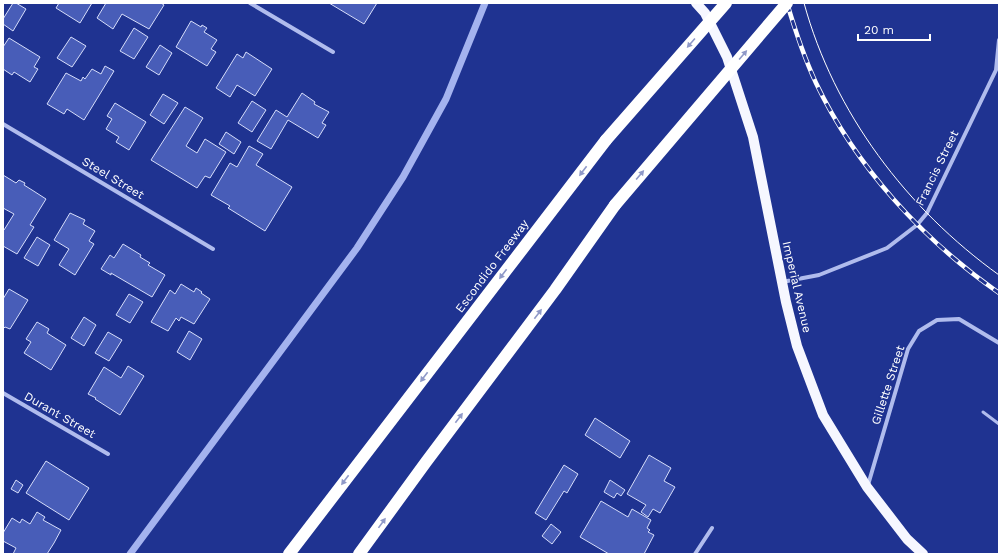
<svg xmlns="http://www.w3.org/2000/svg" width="1002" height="557" font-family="'Work Sans',sans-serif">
	<rect width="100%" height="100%" fill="#1f3391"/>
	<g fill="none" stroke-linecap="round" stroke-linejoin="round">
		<path stroke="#a4b3ef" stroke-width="7" d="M130,554L357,248L403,177L446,99L485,3"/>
	</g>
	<path fill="#485db8" stroke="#d6ddfa" d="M13,3H16L26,9L13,31L3,24V19Z
		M59,3H92L80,23L56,8Z
		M106,3H161L164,5L149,29L122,14L113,29L97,18Z
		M329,3H377L364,24Z
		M191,21L201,27L202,25L207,28L204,32L217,40L211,49L216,52L207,66L176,47Z
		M134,28L148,37L134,59L120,51Z
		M71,37L86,46L72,67L57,58Z
		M9,38L40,57L34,67L38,69L30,82L14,72L12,75L3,69V47Z
		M160,45L172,53L159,75L146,67Z
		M246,52L272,69L255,96L237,85L230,97L216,88L237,54L243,58Z
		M105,66L114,71L84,120L67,109L64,114L47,104L66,73L81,81L83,77L85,79L92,69L101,74Z
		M302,93L315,102L314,104L329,112L322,123L326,125L318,138L288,120L271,149L257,141L276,110L287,117Z
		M163,94L178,103L164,124L150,115Z
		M252,101L266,110L252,132L238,123Z
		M115,103L146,122L129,150L116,142L119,137L106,129L112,119L107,116Z
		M185,107L203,118L186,146L197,153L205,139L226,152L210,178L205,176L197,188L151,160Z
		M226,132L241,142L234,154L219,144Z
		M249,146L263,154L256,165L292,187L265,231L228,208L230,206L211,195L230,163L237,167Z
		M3,175L16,183L19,180L25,183L24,185L32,190L46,199L30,225L34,227L17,254L3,246V229L4,230L14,214L3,208Z
		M70,213L85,220L83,224L95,231L89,241L94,244L75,275L59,265L69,249L54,240Z
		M37,237L50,245L38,266L24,258Z
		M123,244L141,255L140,257L150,263L148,265L165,275L152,297L111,273V275L101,269L110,255L114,258Z
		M181,284L194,292L196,288L202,292L201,293L210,299L194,324L181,317L179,321L176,318L168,331L151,322L170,290L175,294Z
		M9,289L28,300L10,329L5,327L3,329V299Z
		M129,294L143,302L130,323L116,315Z
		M84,317L96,325L84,346L71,338Z
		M37,322L49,329L47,333L66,345L51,370L24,353L31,342L26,339Z
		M189,331L202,339L190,360L177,352Z
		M108,332L122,340L109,361L95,353Z
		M128,366L144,376L120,415L95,399L96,398L88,394L104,367L121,378Z
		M595,418L630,441L620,458L585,435Z
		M649,455L671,468L664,481L675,487L660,513L653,509L648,517L641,512L646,505L627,494Z
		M46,461L89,488L69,520L26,493Z
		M564,465L578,474L567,493L564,491L546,520L535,513Z
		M16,480L23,485L18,493L11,489Z
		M610,480L625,490L621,496L617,493L614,498L604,492Z
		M601,501L628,517L632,509L651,520L647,528L650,530L648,532L654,535L644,554H609L580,537Z
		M37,512L45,517L43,520L61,530L54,543L47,554H13L16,548L3,541V533L12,518L20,523L22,519L30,524Z
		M551,524L561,532L552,544L542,536Z"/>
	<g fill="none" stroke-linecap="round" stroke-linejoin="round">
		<path stroke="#b0bced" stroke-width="3" d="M983,412L999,424"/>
		<path stroke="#b0bced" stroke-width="4" d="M250,3L333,52
			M3,124L213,249
			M782,282L819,275L887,248L917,225L927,213L996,70L999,40
			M3,393L108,454
			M868,485L908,349L919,331L937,320L959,319L999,343
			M695,554L712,528"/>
		<path stroke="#f6f7ff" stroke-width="10" d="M696,3L705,13L727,57L753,137L786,302L797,346L823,415L867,487L907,539L923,554"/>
		<path stroke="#fff" stroke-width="12" d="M289,554L606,140
			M359,554L426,462L555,290L615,205"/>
		<path stroke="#fff" stroke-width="1" d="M804,3C834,113 907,209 999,275"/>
		<defs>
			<path id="rail" d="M787,3C795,30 804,57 816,83C856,167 923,240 999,293"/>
		</defs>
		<use href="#rail" stroke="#fff" stroke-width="4.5"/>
		<use href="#rail" stroke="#1f3391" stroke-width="3" stroke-dasharray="9" stroke-linecap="butt"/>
		<path stroke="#fff" stroke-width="12" d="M606,140L726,3
			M615,205L787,3"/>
	</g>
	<defs><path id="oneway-solid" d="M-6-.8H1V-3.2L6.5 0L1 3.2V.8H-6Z"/></defs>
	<g fill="#8f99c8">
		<use href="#oneway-solid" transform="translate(691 43) rotate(131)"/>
		<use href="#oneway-solid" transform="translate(743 55) rotate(-50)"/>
		<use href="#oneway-solid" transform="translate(583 171) rotate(127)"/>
		<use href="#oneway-solid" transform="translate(640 175) rotate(-50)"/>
		<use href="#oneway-solid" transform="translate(503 274) rotate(127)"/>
		<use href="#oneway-solid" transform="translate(538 314) rotate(-53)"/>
		<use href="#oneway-solid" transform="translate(424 377) rotate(127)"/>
		<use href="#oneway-solid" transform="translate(459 418) rotate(-53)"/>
		<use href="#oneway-solid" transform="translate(345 480) rotate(127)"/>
		<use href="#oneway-solid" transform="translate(382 523) rotate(-54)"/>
	</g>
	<g text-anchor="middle" stroke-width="3" stroke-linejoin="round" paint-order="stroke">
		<g font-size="12" fill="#fff" stroke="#1f3391">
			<text transform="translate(937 168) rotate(-64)" y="4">Francis Street</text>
			<text transform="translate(113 178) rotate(31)" y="4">Steel Street</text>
			<text transform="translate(492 266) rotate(-53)" y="4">Escondido Freeway</text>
			<text transform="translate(797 287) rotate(77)" y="4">Imperial Avenue</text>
			<text transform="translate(888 385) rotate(-72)" y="4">Gillette Street</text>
			<text transform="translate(60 415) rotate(30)" y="4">Durant Street</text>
		</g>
	</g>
	<rect width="1002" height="557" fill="none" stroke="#ffffff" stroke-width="8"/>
	<path d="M858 34v6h72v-6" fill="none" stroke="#ffffff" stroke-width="2"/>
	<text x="864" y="34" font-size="12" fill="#ffffff" stroke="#1f3391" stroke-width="3" paint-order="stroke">20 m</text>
</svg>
